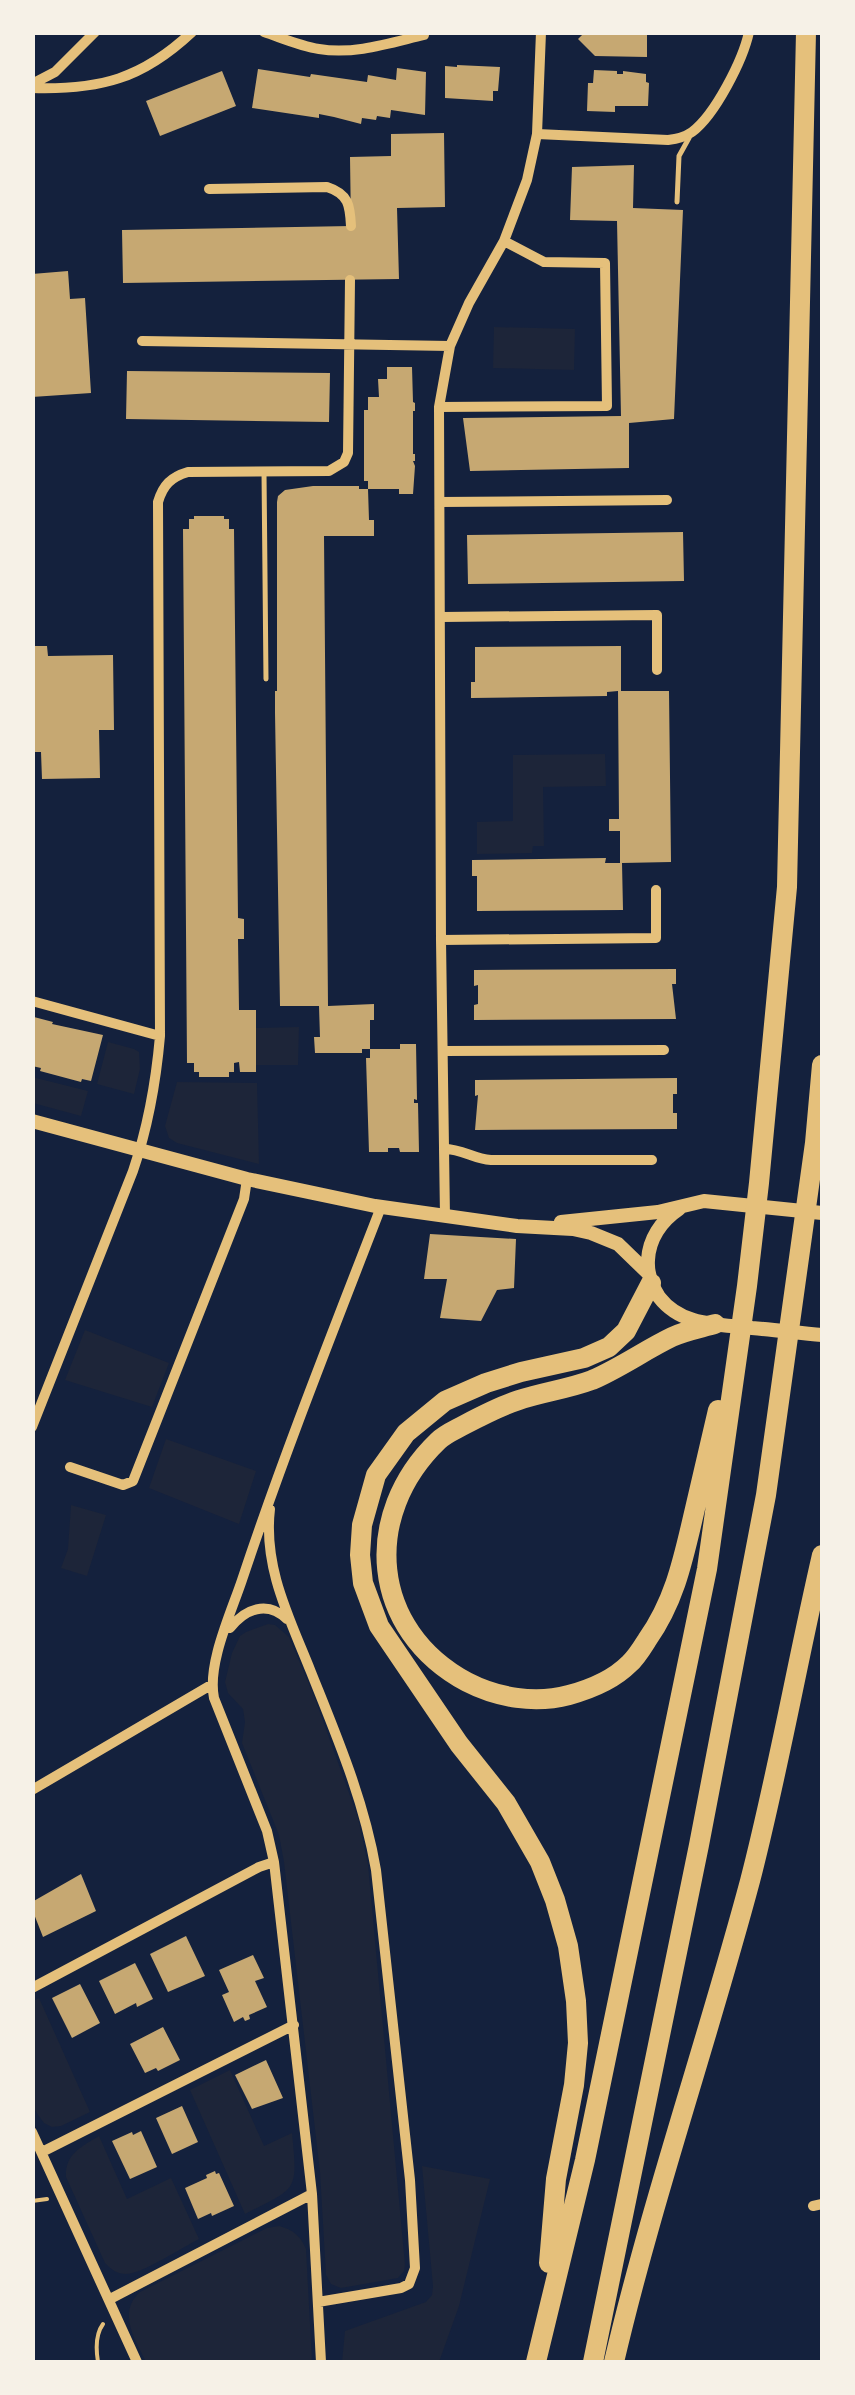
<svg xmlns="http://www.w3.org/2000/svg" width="855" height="2395" font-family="Literata,serif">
	<rect width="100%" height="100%" fill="#14213d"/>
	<path fill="#1d2539" d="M494,327L575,329L574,370L493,368Z
		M605,754L606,786L543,787L544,846H533L532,853L477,854V822L513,821V755Z
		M299,1027L298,1065H256V1028Z
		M108,1042L134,1049L139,1052L140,1069L134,1094L97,1084Z
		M32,1077L88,1091L81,1116L33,1103Z
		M177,1082L257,1083L259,1164L177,1143L169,1138L165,1126Z
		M85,1330L169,1363L152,1407L65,1380Z
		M166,1439L256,1471L239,1524L149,1488Z
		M71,1505L106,1515L87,1576L61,1568L68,1549Z
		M268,1624L275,1625L289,1637L314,1696L358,1818L368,1865L405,2265L404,2271L398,2278L341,2288L331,2284L326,2275L320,2172L284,1862L279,1835L242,1743L245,1722L243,1709L228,1693L225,1682L232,1653L240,1636L246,1632Z
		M39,1998L90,2112L61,2126L52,2127L44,2123L38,2115L32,2104L33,2001Z
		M230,2070L264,2146L292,2133C298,2193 297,2187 245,2214L190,2090Z
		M99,2136L127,2199L171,2178L199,2239C183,2247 142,2274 126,2274C117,2274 112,2270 105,2263L66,2177C65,2154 81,2147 99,2136Z
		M422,2166L490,2179L459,2306L439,2362H342L345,2331L426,2302L432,2295L433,2286Z
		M279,2226C293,2230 300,2235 306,2249L312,2362H146C135,2339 117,2313 140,2292L267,2228Z"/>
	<path fill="#c6a872" d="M585,32H647V57L595,56L578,39Z
		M457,65L500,67L498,91H493V101L445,98V66L457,67Z
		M397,68L426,72L425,115L391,110L390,118L377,116L376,120L362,118L361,124L334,117L319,114V118L252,108L258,69L310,77L311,74L367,82L368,75L396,80Z
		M594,70L617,71V74H623V71L646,74V82L649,83L648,106H615V112L587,111L588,83H593Z
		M222,71L236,106L160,136L146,101Z
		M444,133L445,207L397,208L399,279L123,283L122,230L351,226L350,157L391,156V134Z
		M634,165L633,208L683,210L674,419L629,423V468L470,471L463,418L621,416L617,221L570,220L572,167Z
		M68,271L70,299L85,298L91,393L32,397V274Z
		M387,367H412L413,402L415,403V411H413V454H415V461H413L415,466L413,494H399V489H368V481H364V410H368V397H379L378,379H387Z
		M127,371L330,373L329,422L126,419Z
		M313,486H359V489H368L369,520H374V536H324L328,1006L374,1004V1020H370V1049H362V1053H315L314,1037H320L319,1006H280L275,713V691H277V502L278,496L285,490Z
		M194,516H224V519H229V529H234L238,918L244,919V939H238L239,1010H256V1072H240L239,1062L234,1063V1072H229V1077H199V1072H194V1063H187L183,529H189V519H194Z
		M683,532L684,581L468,584L467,535Z
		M32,646H47L48,656L113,655L114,730H99L100,778L42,779L41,752H32Z
		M621,646V691H669L671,862L622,863L623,910L477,911V876H472V860L606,858L605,863H622H620V831H609V819H619L618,691L607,692V696L471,698V682H475V647Z
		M676,969V984H672L676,1019L474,1020V1005L478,1004V985L474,986V970Z
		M34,1017L53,1022L52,1024L103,1035L91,1081L82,1079L81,1082L40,1071L41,1068L32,1066Z
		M400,1044H416L417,1100L414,1099V1103H418L419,1152H400L399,1148H388V1152H369L366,1058H370V1049H400Z
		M677,1078V1094H673V1113H677V1129L475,1130L478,1095L475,1096V1080Z
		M430,1234L516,1239L514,1288L497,1290L481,1321L440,1318L447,1279H424Z
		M81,1874L96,1911L43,1937L32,1909V1902Z
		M186,1936L205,1976L168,1992L150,1954Z
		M253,1955L264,1978L255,1981L267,2007L249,2015L250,2019L245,2021L243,2017L234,2022L222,1995L229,1992L219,1970Z
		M135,1963L153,1999L137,2007L136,2003L115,2014L99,1981Z
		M80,1984L100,2023L72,2038L52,1998Z
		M163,2027L180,2060L158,2071L156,2068L145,2073L130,2044Z
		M266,2060L283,2098L252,2109L235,2075Z
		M182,2106L198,2142L172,2154L156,2118Z
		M141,2131L157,2167L130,2179L112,2141L132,2132L133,2135Z
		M215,2171L216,2174L219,2173L234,2206L212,2216L211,2213L198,2219L185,2188L207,2178L206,2175Z"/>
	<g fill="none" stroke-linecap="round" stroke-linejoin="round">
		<path stroke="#e5c07b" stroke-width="4" d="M32,2201L47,2199
			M98,2362C96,2350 95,2335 103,2324"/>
		<path stroke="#e5c07b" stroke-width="5" d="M677,202L679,156L689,138
			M264,472L266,679"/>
		<path stroke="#e5c07b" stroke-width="10" d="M264,32C282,38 300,46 319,49C354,55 390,43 424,35
			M32,84L55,72L95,32
			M32,88C100,90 142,79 192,32
			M537,134L668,140C677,139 685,137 692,132C715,115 743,60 749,32
			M209,189L327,187C349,194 350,206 351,226
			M142,341L450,346
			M439,407L607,406L605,263L544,262L504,241
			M440,502L667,500
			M442,617L657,615V670
			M441,940L656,938V890
			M32,1001L160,1036
			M443,1051L664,1050
			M444,1149C463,1149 473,1159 491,1160H652
			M445,1217L441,940L439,407L450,346L469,303L504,241L527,180L537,134L541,32
			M32,1427L133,1171C148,1127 156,1082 160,1036L158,502C163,485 171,477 188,472L329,471L344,462L348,453L350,280
			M70,1467L123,1485L133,1481L244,1199L247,1179
			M270,1509C263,1568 290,1619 311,1672C337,1737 364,1800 376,1870L410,2180L415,2268L409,2284L401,2288L318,2302
			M230,1628C245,1609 267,1600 287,1619
			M32,1790L211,1685
			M32,1988L259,1867L274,1862
			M32,2132L137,2362
			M42,2152L294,2025
			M813,2206L822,2204
			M110,2299L312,2194
			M321,2362L312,2194L274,1862L267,1831L214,1698C207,1664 231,1613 242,1580C284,1454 333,1331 381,1207"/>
		<path stroke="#e5c07b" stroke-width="14" d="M32,1121L247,1179L375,1206L517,1226L573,1229L591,1233L618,1244L648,1273
			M679,1209C661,1221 649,1239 648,1260C647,1274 652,1286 659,1297C682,1327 719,1324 752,1328C776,1330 799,1333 822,1335
			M561,1222L658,1212L704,1201L822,1213"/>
		<path stroke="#e5c07b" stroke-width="20" d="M715,1324C701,1328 685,1331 672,1337C645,1350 620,1368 592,1380C568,1389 543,1392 519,1400C500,1406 481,1416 464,1425C455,1430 445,1434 438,1441C361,1515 370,1630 467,1682C498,1698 535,1704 569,1695C591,1689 613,1680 629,1664C636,1658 642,1648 647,1640C675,1600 683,1560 694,1513C702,1479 710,1444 718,1410
			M549,2263L556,2179L574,2085L578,2043L576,2001L568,1946L555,1900L540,1862L506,1803L459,1744L379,1626L363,1583L360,1555L362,1525L376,1475L406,1433L445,1401L486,1383L521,1372L584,1358L609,1347L626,1331L651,1283
			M536,2362L585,2160L707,1569L747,1286L759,1183L787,887L806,32
			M593,2362L699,1845L766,1495L815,1143L822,1065
			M614,2362C652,2200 707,2042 750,1881C778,1773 797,1663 822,1555"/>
	</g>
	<rect width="855" height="2395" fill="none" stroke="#f6f1e7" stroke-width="70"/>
</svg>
